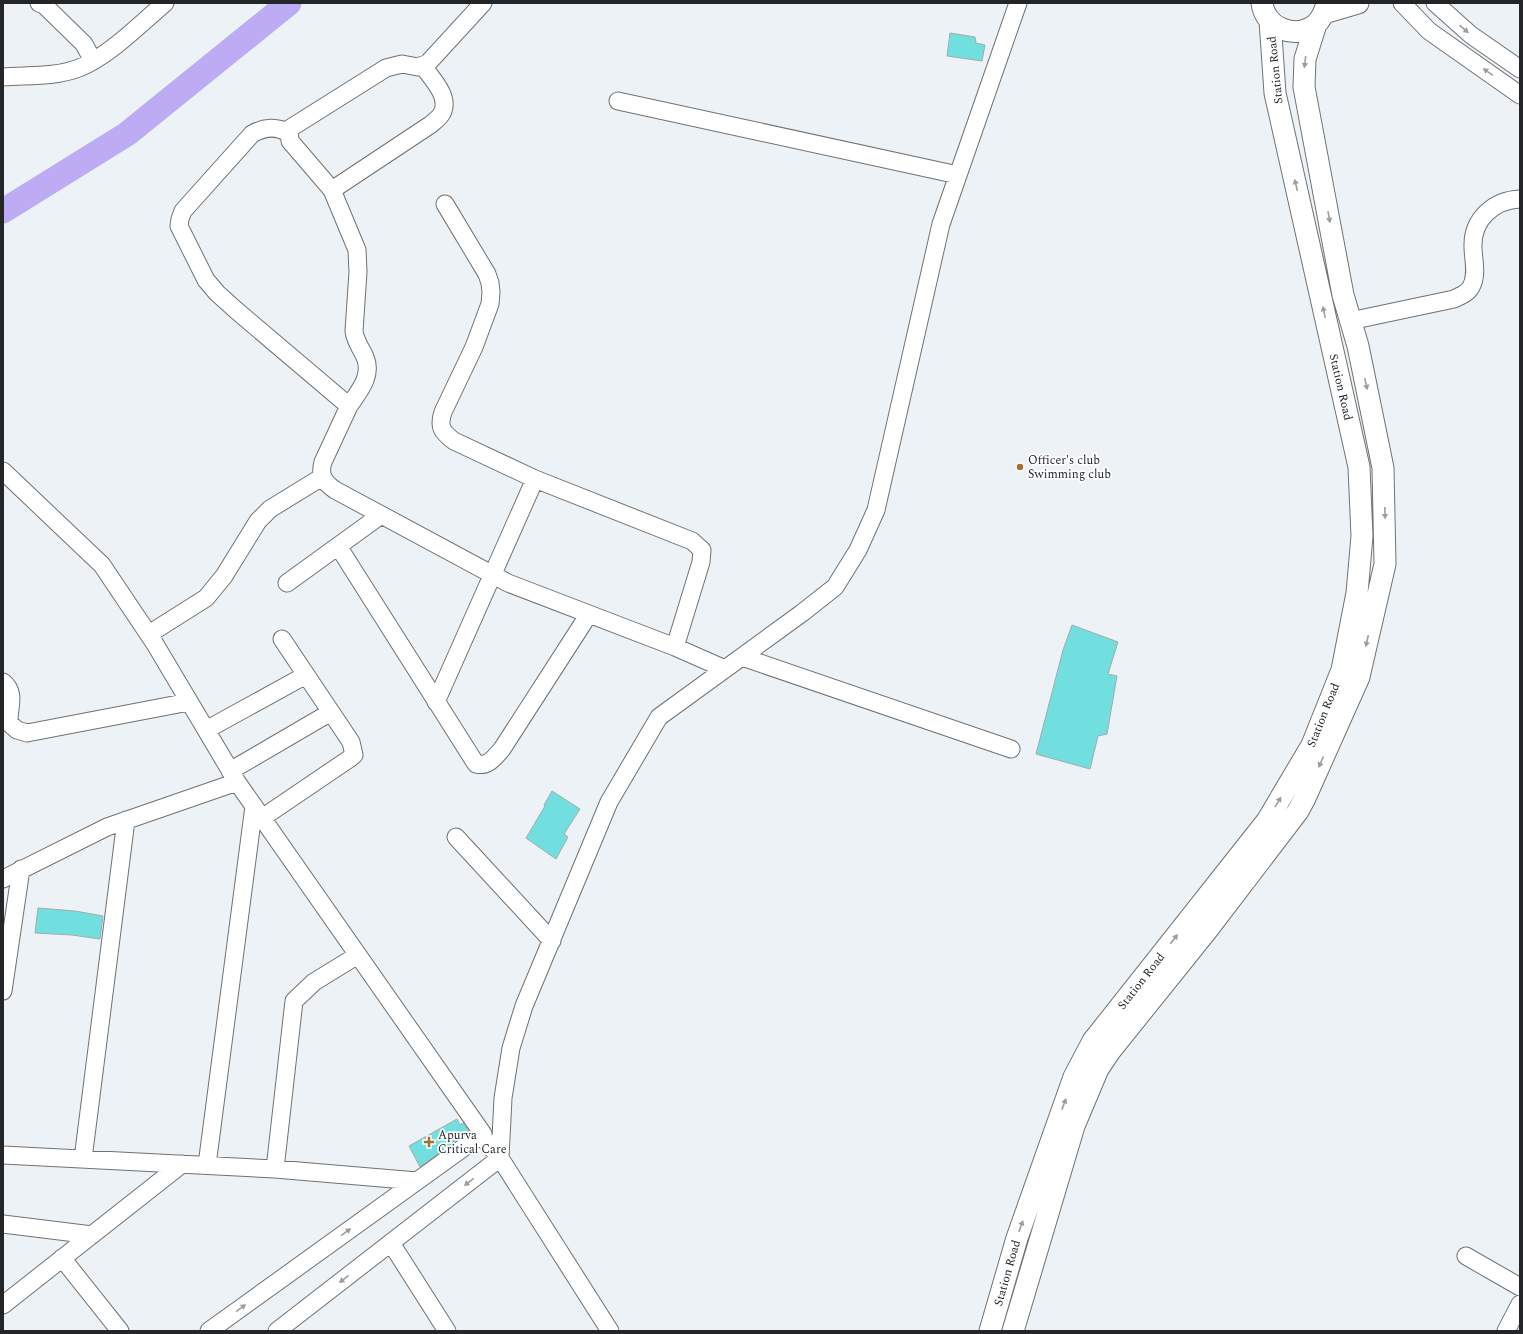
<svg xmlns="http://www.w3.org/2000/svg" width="1523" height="1334" font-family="Spectral,serif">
	<rect width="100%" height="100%" fill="#ecf2f5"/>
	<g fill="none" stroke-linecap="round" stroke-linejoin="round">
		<path stroke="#bdacf3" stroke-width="25" d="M3,211L127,134L289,3"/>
	</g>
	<path fill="#71dee0" stroke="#a5abab" d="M950,33L975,37L976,43L985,45L982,61L947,56Z
		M1072,625L1118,642L1108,674L1117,676L1107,734L1098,736L1090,769L1036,754L1063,650Z
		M552,791L580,809L564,834L568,837L556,859L526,838L545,806L544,805Z
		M38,908L75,911L103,916L100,939L72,935L35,933Z
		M457,1119L460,1125L463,1123L469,1131L420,1167L409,1146Z"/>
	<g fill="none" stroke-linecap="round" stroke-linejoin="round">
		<defs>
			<path id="minor" d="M39,3L44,5L84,44L93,61
				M1402,3L1429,31L1520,95
				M1435,3L1471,35L1520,69
				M3,77C28,75 56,77 79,68C109,56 140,24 165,3
				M618,101L958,175
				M288,133C277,126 264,127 252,134L183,211L180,219L179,226L206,280L217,293L237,311L349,406L323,462C319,476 324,482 335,490L508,583L675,647L725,669
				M332,190L430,125C435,121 441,117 443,111C449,95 431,78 423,66
				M445,204L487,274L490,283L491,292L490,304L474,347L443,412C438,427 442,432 454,441L535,479L692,541L702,550L701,562L675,647
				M1350,321L1454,299C1460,296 1468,293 1471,287C1478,275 1473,259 1473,247C1472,219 1494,200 1520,199
				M349,406C359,391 373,376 365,357C361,348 355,341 354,331L358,272L357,250L332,190L290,141L289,129L386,68L402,64L418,67L428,63L483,3
				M3,471L102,565L155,644L237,782L483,1134L481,1135L500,1158L610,1331
				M338,546L476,764C488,767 494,758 502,749L589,614
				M287,583L381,515
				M149,634L206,598L224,576L258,521L270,509L322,477
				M742,657L1011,749
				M3,682C17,693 8,709 9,723L17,730L27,733L189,702
				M436,702L535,479
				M206,730L306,675
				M230,771L331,712
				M262,818L349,759L354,755L351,742L282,639
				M456,837L552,941
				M3,879L107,827L237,782
				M3,991L21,869
				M3,1155L275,1169L417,1181
				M83,1159L126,820
				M207,1165L254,806
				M275,1169L294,1001L314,982L358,955
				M3,1224L92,1235
				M391,1243L447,1331
				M1466,1256L1520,1287
				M62,1258L120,1331
				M3,1305L182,1164
				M209,1331L481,1135
				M277,1331L500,1158L503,1098L511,1048L524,1006L609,802L659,717L802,613L835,587L858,550L876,510L941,224L1018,3
				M1506,1331L1520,1304"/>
			<path id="major" d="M1262,3C1265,28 1295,40 1315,25C1322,19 1325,11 1327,3
				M1324,13L1358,3
				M990,1331L1017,1238L1074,1077L1093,1041L1267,821L1312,745L1342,670L1357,593L1362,536L1359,467L1275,93L1270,21
				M1013,1331L1074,1126L1098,1069L1110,1051L1208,929L1298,811L1305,798L1359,677L1361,668L1385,564L1383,468L1358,346L1343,295L1304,87L1305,59L1316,24"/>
		</defs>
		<use href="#minor" stroke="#6e7275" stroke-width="19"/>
		<use href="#major" stroke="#6e7275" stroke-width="23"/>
		<use href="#minor" stroke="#fff" stroke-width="17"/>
		<use href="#major" stroke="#fff" stroke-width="21"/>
	</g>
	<defs><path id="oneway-solid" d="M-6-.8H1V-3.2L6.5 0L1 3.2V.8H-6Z"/></defs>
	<g fill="#9c9d9d">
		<use href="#oneway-solid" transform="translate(1464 29) rotate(41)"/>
		<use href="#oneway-solid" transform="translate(1305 62) rotate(97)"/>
		<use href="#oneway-solid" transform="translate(1488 72) rotate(-145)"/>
		<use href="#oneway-solid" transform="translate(1296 185) rotate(-103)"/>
		<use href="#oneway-solid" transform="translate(1329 217) rotate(80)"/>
		<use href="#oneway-solid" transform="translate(1324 312) rotate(-102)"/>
		<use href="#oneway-solid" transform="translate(1366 384) rotate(78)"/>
		<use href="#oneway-solid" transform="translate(1385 513) rotate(89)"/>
		<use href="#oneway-solid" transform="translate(1367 641) rotate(103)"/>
		<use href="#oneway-solid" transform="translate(1321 762) rotate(114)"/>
		<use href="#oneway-solid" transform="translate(1278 802) rotate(-59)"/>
		<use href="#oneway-solid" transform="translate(1174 939) rotate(-52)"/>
		<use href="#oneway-solid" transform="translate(1064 1104) rotate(-70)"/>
		<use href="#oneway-solid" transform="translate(469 1182) rotate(142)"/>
		<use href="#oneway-solid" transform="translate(1021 1226) rotate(-70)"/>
		<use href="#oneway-solid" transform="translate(346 1232) rotate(-36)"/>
		<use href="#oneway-solid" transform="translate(344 1279) rotate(142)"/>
		<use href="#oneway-solid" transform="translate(241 1308) rotate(-36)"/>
	</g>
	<g fill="#a86e2e" stroke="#fdfeff" stroke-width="1.5">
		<circle cx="1020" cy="467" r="4"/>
		<path d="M427 1136h4v4h4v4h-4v4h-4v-4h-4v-4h4z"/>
	</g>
	<g text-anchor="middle" stroke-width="3.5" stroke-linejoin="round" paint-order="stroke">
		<g font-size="12" fill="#232526" stroke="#fdfeff">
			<text transform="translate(1275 70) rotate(-96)" y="4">Station Road</text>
			<text transform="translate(1341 387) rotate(77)" y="4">Station Road</text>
			<text transform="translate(1323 715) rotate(-68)" y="4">Station Road</text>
			<text transform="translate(1141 981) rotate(-52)" y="4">Station Road</text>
			<text transform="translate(1007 1273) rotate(-74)" y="4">Station Road</text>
		</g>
		<g font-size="12" fill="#232526" stroke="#fdfeff" text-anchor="start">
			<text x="1028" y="464">Officer's club<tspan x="1028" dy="14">Swimming club</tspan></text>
			<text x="438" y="1139">Apurva<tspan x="438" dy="14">Critical Care</tspan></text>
		</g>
	</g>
	<rect width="1523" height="1334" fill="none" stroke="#232526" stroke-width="8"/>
</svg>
